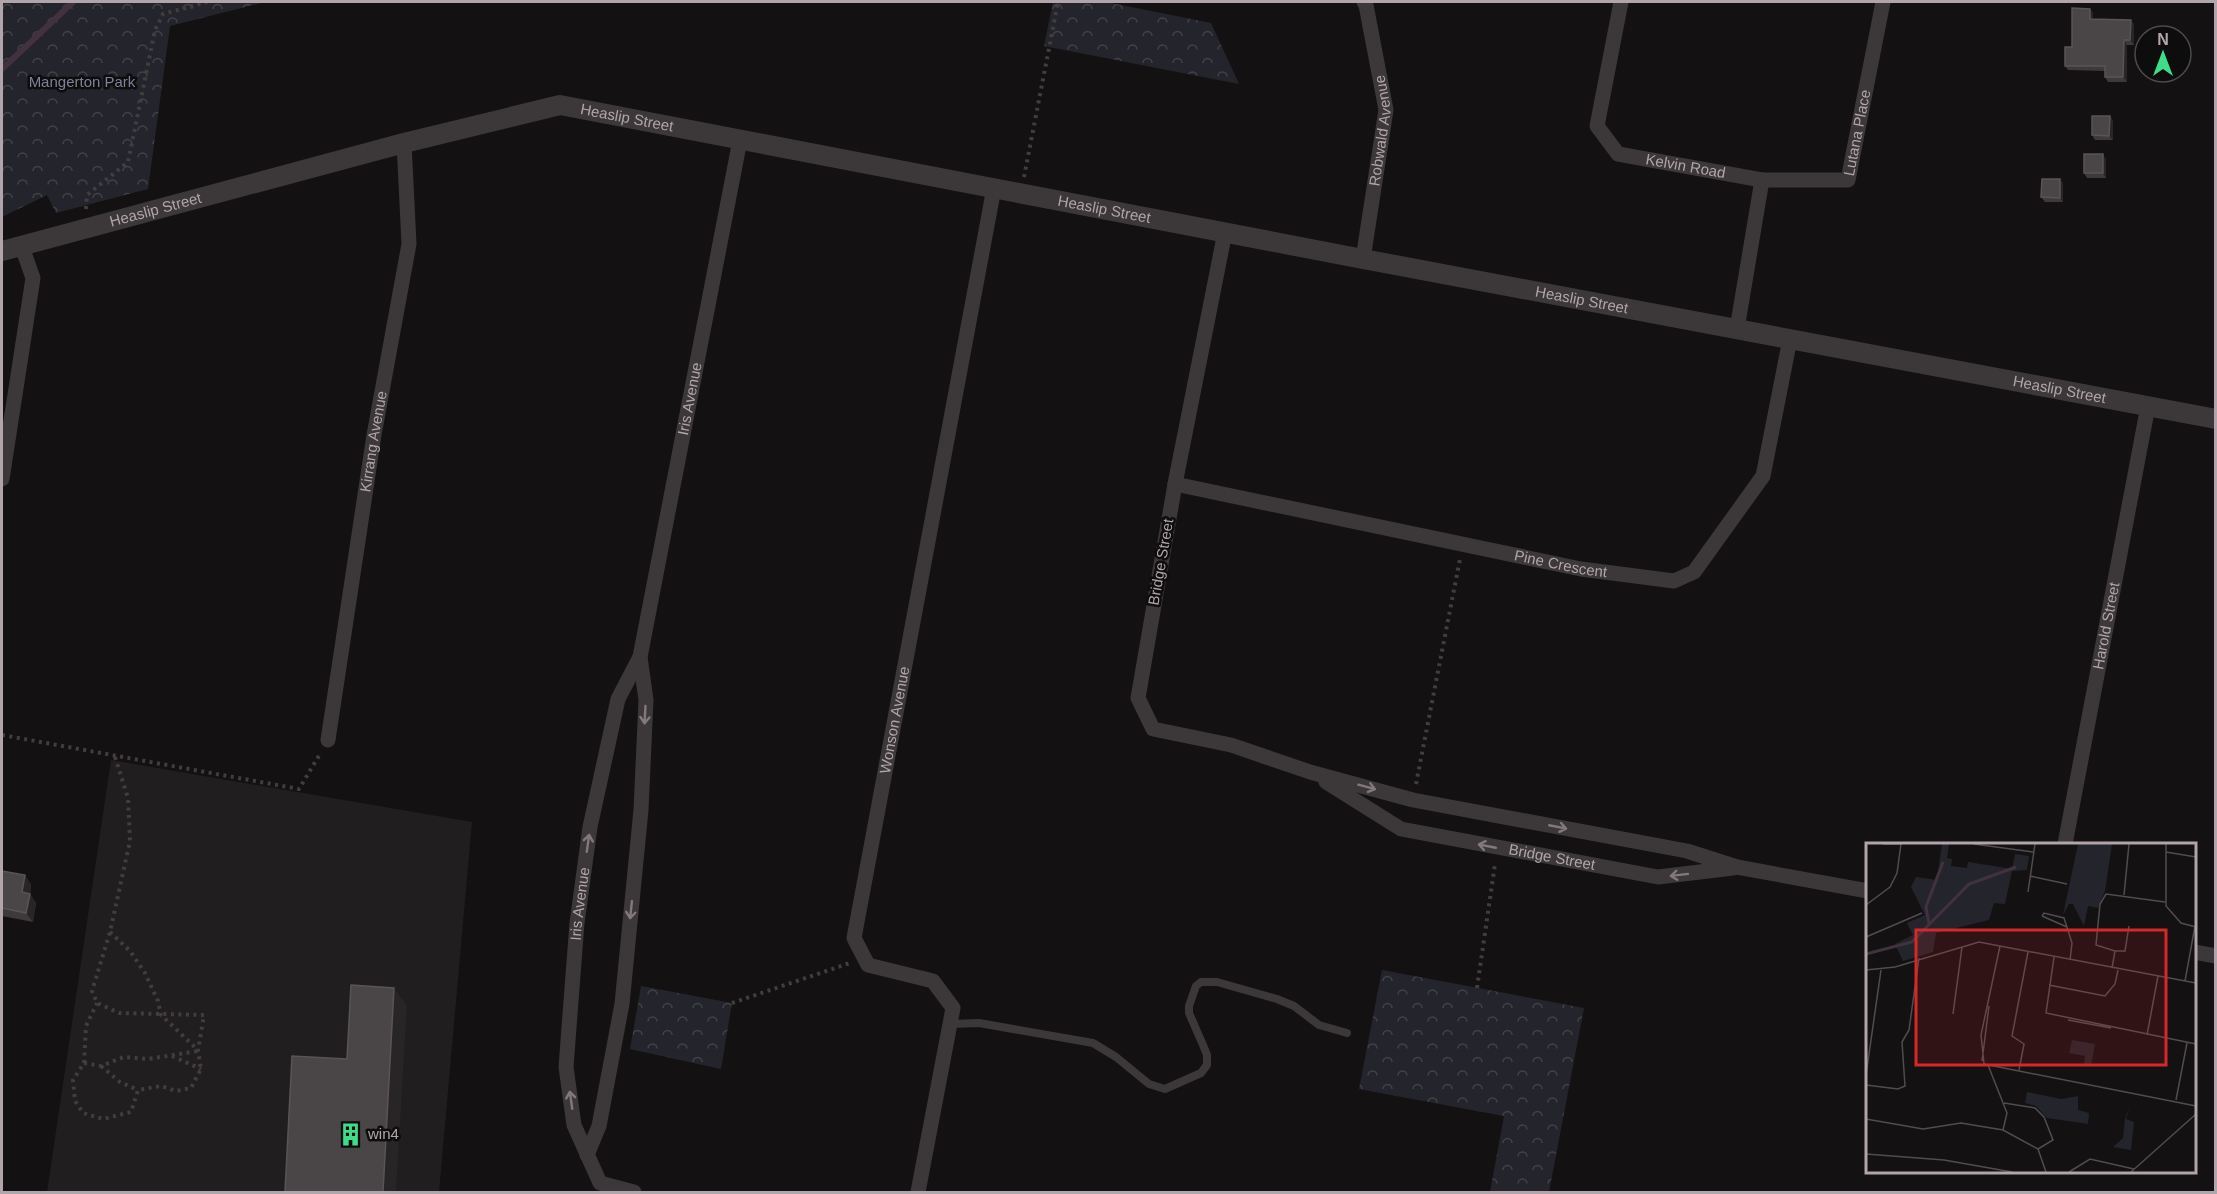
<svg xmlns="http://www.w3.org/2000/svg" width="2217" height="1194" font-family="Arial,sans-serif">
	<defs>
		<pattern id="park-crowns" width="20" height="18" patternUnits="userSpaceOnUse" patternTransform="scale(1.5)"><rect width="20" height="18" fill="#24252c"/><path d="M2 6a3 3 0 1 1 6 0M12 15a3 3 0 1 1 6 0" fill="none" stroke="#414248"/></pattern>
	</defs>
	<rect width="100%" height="100%" fill="#131112"/>
	<path fill="#201e1e" d="M111,760L472,822L439,1192H47Z"/>
	<path fill="url(#park-crowns)" d="M2,2H265L170,26L148,189L56,213L47,195L2,217Z
		M1053,2H1106L1211,23L1239,84L1044,46Z
		M1382,970L1584,1008L1549,1192H1490L1504,1116L1359,1089Z
		M641,986L732,1003L721,1069L630,1049Z"/>
	<g fill="none" stroke-linecap="round" stroke-linejoin="round">
		<path stroke="#41323d" stroke-width="6" d="M2,69L73,2"/>
		<path stroke="#433d3f" stroke-width="4" stroke-dasharray="3 4.5" stroke-linecap="butt" d="M1024,177L1058,2
			M86,209L87,195L128,162L155,30L163,14L207,2
			M2,735L299,789L320,754
			M115,757L128,798L130,841L110,932L92,991L97,1003L119,1013L204,1015L198,1051L201,1069L191,1088L176,1091L161,1086L138,1090L131,1112L103,1119L83,1113L75,1101L73,1080L84,1063L101,1066L124,1057L148,1059L198,1051
			M1416,784L1460,559
			M110,932L130,951L145,973L158,1001L161,1015L198,1050
			M1477,988L1495,864
			M732,1003L850,963
			M172,1056L201,1069
			M84,1063L86,1026L97,1003
			M101,1066L120,1082L138,1090"/>
		<path stroke="#3c3839" stroke-width="8" d="M950,1024L979,1023L1093,1043L1116,1057L1149,1084L1165,1089L1201,1073L1207,1065V1055L1203,1045L1189,1013V1006L1196,986L1201,982H1217L1277,999L1294,1006L1319,1025L1347,1033"/>
		<g stroke="#3c3839" stroke-width="15">
			<path id="s1" d="M1621,2L1597,126L1618,154L1762,180L1737,329"/>
			<path id="s2" d="M1762,180H1848L1883,2"/>
			<path d="M1225,232L1175,484L1138,698L1153,729L1231,745L1310,772L1413,800L1687,851L1737,867L1868,891"/>
			<path id="s3" d="M1363,259L1386,110L1366,5L1364,2"/>
			<path d="M2,479L33,278L21,244"/>
			<path id="s4" d="M1175,484L1581,569L1674,581L1694,572L1763,476L1790,339"/>
			<path id="s5" d="M328,740L374,435L409,244L404,143"/>
			<path id="s6" d="M1326,782L1401,829L1658,877L1733,868"/>
			<path id="s7" d="M2065,844L2148,406"/>
			<path d="M2194,952L2216,956"/>
			<path d="M587,1155L599,1126L622,1004L641,810L646,700L640,657"/>
			<path id="s8" d="M634,1192L600,1183L574,1125L566,1067L577,923L590,827L618,699L640,657L740,140"/>
			<path id="s9" d="M918,1192L953,1008L933,981L868,965L854,938L994,188"/>
		</g>
		<path stroke="#3c3839" stroke-width="20" id="s10" d="M2,251L404,143L560,105L1363,259L2216,419"/>
	</g>
	<path fill="#3e3a3a" d="M2090,9L2093,13V19L2134,24V45H2127V82H2108L2105,77V71L2068,70L2065,66L2072,47Z
		M2110,116L2113,121V140H2095L2092,135Z
		M2106,159V178H2087L2084,173Z
		M2063,183V202H2045L2041,197Z
		M2,871L31,884L30,894L36,903L33,922L2,916Z"/>
	<path fill="#272525" d="M2090,9L2093,13V23L2090,19Z
		M2131,20L2134,24V45L2130,40Z
		M2124,40L2127,45V82L2123,77Z
		M2110,116L2113,121V140L2109,136Z
		M2103,154L2106,159V178L2103,173Z
		M2060,179L2063,183V202L2060,198Z
		M25,875L31,884L28,901L22,892Z
		M30,894L36,903L33,922L26,913Z
		M394,988L407,1005L396,1192H383Z"/>
	<path fill="#4a4547" stroke="#5a5456" stroke-width="1.5" d="M2072,8L2090,9V19L2131,20L2130,40H2124L2123,77H2105V66H2065V47H2072Z
		M2092,116H2110L2109,136L2092,135Z
		M2084,154H2103V173H2084Z
		M2042,179H2060V198L2041,197Z
		M2,871L25,875L22,892L30,894L26,913L2,908Z
		M351,985L394,988L383,1192H285L292,1056L347,1059Z"/>
	<defs><path id="oneway-shaft" d="M-6 0H5M1.5-3L5.5 0L1.5 3" fill="none" stroke-width="1.6" stroke-linecap="round" stroke-linejoin="round" transform="scale(1.5)"/></defs>
	<g stroke="#83797d">
		<use href="#oneway-shaft" transform="translate(645 715) rotate(93)"/>
		<use href="#oneway-shaft" transform="translate(1367 787) rotate(15)"/>
		<use href="#oneway-shaft" transform="translate(1558 827) rotate(11)"/>
		<use href="#oneway-shaft" transform="translate(588 843) rotate(-82)"/>
		<use href="#oneway-shaft" transform="translate(1487 846) rotate(-169)"/>
		<use href="#oneway-shaft" transform="translate(1679 875) rotate(173)"/>
		<use href="#oneway-shaft" transform="translate(631 910) rotate(96)"/>
		<use href="#oneway-shaft" transform="translate(571 1100) rotate(-98)"/>
	</g>
	<defs>
		<symbol id="building-bare" viewBox="-9 -9 18 18"><path d="M-4-6H4V6H1V3H-1V6H-4ZM-2.5-4.3h1.7v1.8h-1.7ZM.8-4.3h1.7v1.8H.8ZM-2.5-1h1.7V.8h-1.7ZM.8-1h1.7V.8H.8Z" fill="#3fdd8a" stroke="#0e0d0d" stroke-width="2.5" paint-order="stroke"/></symbol>
	</defs>
	<g fill-rule="evenodd">
		<use href="#building-bare" x="334" y="1118" width="33" height="33"/>
	</g>
	<g text-anchor="middle" stroke-width="5" stroke-linejoin="round" paint-order="stroke">
		<g font-size="15" fill="#7d819b" stroke="#0e0d0d">
			<text x="82" y="87">Mangerton Park</text>
		</g>
		<g font-size="15" fill="#b2a4ab" stroke="#0e0d0d">
			<text dy="5" stroke="none"><textPath href="#s10" startOffset="645">Heaslip Street</textPath></text>
			<text dy="5" stroke="none"><textPath href="#s3" startOffset="130">Robwald Avenue</textPath></text>
			<text dy="5" stroke="none"><textPath href="#s2" startOffset="134">Lutana Place</textPath></text>
			<text dy="5" stroke="none"><textPath href="#s1" startOffset="230">Kelvin Road</textPath></text>
			<text dy="5" stroke="none"><textPath href="#s10" startOffset="159">Heaslip Street</textPath></text>
			<text dy="5" stroke="none"><textPath href="#s10" startOffset="1131">Heaslip Street</textPath></text>
			<text dy="5" stroke="none"><textPath href="#s10" startOffset="1617">Heaslip Street</textPath></text>
			<text dy="5" stroke="none"><textPath href="#s10" startOffset="2103">Heaslip Street</textPath></text>
			<text dy="5" stroke="none"><textPath href="#s8" startOffset="840">Iris Avenue</textPath></text>
			<text dy="5" stroke="none"><textPath href="#s5" startOffset="302">Kirrang Avenue</textPath></text>
			<text transform="translate(1161 562) rotate(-80)" y="5">Bridge Street</text>
			<text dy="5" stroke="none"><textPath href="#s4" startOffset="394">Pine Crescent</textPath></text>
			<text dy="5" stroke="none"><textPath href="#s7" startOffset="222">Harold Street</textPath></text>
			<text dy="5" stroke="none"><textPath href="#s9" startOffset="540">Wonson Avenue</textPath></text>
			<text dy="5" stroke="none"><textPath href="#s6" startOffset="242">Bridge Street</textPath></text>
			<text dy="5" stroke="none"><textPath href="#s8" startOffset="321">Iris Avenue</textPath></text>
		</g>
		<g font-size="15" fill="#b2a4ab" stroke="#0e0d0d" text-anchor="start">
			<text x="368" y="1139">win4</text>
		</g>
	</g>
	<g transform="translate(1866 843)">
		<rect width="330" height="330" fill="#131112"/>
		<path d="M76,1H83L81,15L86,16L85,23L101,25L102,19L146,26L149,11L163,13L161,27L146,28L139,61L128,60L123,77L70,90L67,109L37,118L29,101L47,92L41,80L59,72L45,44L50,34L71,37ZM212,1H246L239,48L232,65L222,63L218,83L207,61H203L197,72ZM206,197L229,201L225,223L218,222L219,213L203,210ZM161,249L195,256L212,253V267L223,270L222,281L181,275L170,263L159,260ZM264,262L260,276L268,279L265,307L247,304L257,295L259,275Z" fill="#24252c"/>
		<path fill="none" stroke="#41323d" stroke-width="3" d="M63,81L60,64L77,19M0,111L46,99L103,41L150,24"/>
		<path fill="none" stroke="#534c4f" stroke-width="1.5" d="M17,1H36M108,1L167,9M300,1V63L315,80L330,84M300,9L330,14M164,33L201,41M162,49L169,1M258,52L263,1M0,62L24,44L31,30L35,1M176,73L178,70L198,75L206,100L204,117M176,73L201,84M0,94L56,70M134,103L115,192L118,221L330,263M249,108H259L263,83M188,114L180,170L330,201M246,125L249,108L230,102L234,61L240,51L299,59M0,127L29,124L113,99L330,140M319,138L329,83M183,142L239,153L249,141L252,127M87,171L96,104M202,177L245,185M281,192L292,133M116,218L123,163M122,222L141,270L137,287M153,227L158,201L146,193L162,109M0,232L15,127M0,242L32,246L39,243L36,199L43,187L53,115M310,257L321,200M138,260L169,265L178,274L187,297L172,306M0,276L57,286L95,280L137,287L172,306L180,329M0,311L78,317L146,329M203,329L224,316L268,326M265,329L330,271"/>
		<path fill="#d62828" fill-opacity="0.15" stroke="#d62828" stroke-width="3" d="M50,87H300V222H50Z"/>
		<rect width="330" height="330" fill="none" stroke="#b2a4ab" stroke-width="3"/>
	</g>
	<rect width="2217" height="1194" fill="none" stroke="#b2a4ab" stroke-width="6"/>
	<g transform="translate(2163 54)"><circle r="28" fill="#0e0d0d" stroke="#50494c" stroke-width="1.5"/>
	<path d="M0-4.5L10 22L0 15L-10 22Z" fill="#3fdd8a"/>
	<text y="-9" font-size="16" font-weight="bold" text-anchor="middle" fill="#b2a4ab">N</text>
	</g>
</svg>
